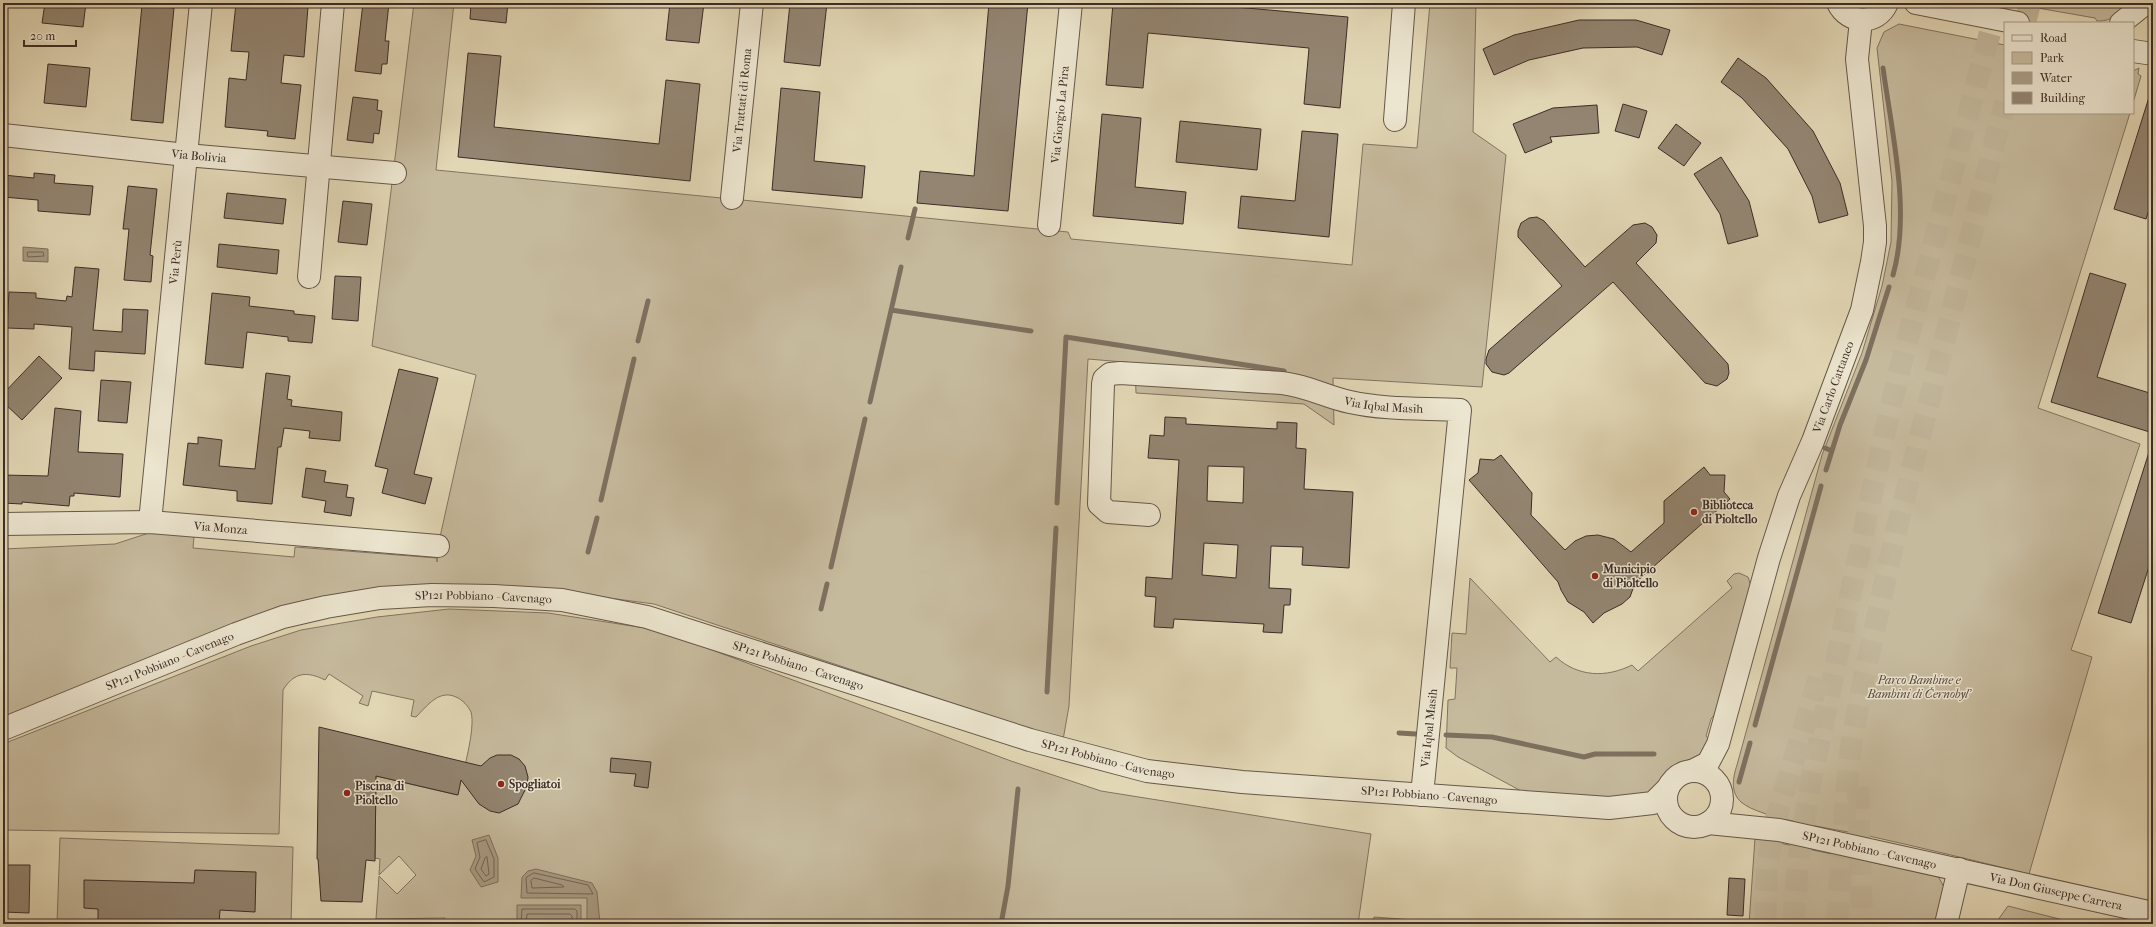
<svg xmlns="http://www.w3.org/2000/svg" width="2156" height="927" font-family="'IM FELL French Canon',serif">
	<rect width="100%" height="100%" fill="#e2d7b5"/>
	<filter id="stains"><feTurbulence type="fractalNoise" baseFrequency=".005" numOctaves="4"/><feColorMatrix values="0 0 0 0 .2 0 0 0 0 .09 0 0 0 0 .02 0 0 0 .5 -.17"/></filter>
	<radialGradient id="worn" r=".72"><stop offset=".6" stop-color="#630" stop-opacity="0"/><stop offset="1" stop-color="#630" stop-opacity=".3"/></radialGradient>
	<path fill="#c6ba9d" stroke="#827462" d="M414,3H454L436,170L1068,232L1071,239L1352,265L1363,144L1417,148L1430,3H1476L1473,132L1506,155L1482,387L1333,378L1334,425L1304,404L1136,393L1135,363L1088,359L1069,706L1063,740L654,604L571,593L332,598L3,723V549L115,544L155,531L194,537L193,548L294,557L295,547L437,558V562L438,546L476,375L372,346Z
		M2009,3H2131C2120,12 2112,22 2097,21L2095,18Z
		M1899,24L2005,45V113H2130L2038,408L2140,444L2071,650L2092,657L2029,874C1976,861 1923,848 1869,836C1841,830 1760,819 1741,802C1730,792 1733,777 1737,765L1822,455L1862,353L1882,286L1891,242L1892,181L1877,48L1884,32Z
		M2139,68L2138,74L2141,76L2133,103V71Z
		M1739,573L1748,577L1751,586L1715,714L1711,719L1706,736L1712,743L1709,757L1673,774L1650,800L1523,792L1458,757L1446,748L1448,700L1455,699L1457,668H1450L1452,633L1466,634L1470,578L1550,662L1556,657C1578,677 1606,678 1632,665L1638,671L1732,588L1727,581L1734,574Z
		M449,609L548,613L645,628L696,644L1011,761L1101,791L1371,834L1358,924H445V918L376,919L379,876L397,894L416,875L399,856L379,875L380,859L375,858L376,776L457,795C462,778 476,728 471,712C468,706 463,700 456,697C439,689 427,706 416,717L411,716L414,700L372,691L368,706L359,703L363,696L329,674L325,680C307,671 294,672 283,690L279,834L3,830V744L251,646L301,630L377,617Z
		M60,838L293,847L291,924H57Z
		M1755,838L1938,876L1944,887L1939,924H1749Z
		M2008,906L2079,924H1995Z
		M1374,917L1467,924H1373Z"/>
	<path fill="#aa9d85" stroke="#7e705f" d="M23,247L48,249V262L23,261Z
		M489,835L498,858V882L481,887L470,870L476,856L472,840Z
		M536,869L592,883L597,892L600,924H587V898H521L522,877L528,871Z
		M517,905H581V924H517Z"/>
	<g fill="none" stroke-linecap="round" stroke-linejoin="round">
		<path stroke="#746556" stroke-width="1" d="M29,252H43L44,256L28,257L27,253Z
			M486,840L494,859V877L484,882L475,869L480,857L477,843Z
			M487,857L489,874L486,876L481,869L485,858Z
			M534,873L588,885L593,894L527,893L526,878Z
			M534,878L562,885L564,887L532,888L531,881Z
			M521,924L522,909H575L577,911V924
			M526,924L527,914H570L572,916V924"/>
		<path stroke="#7e705f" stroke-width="5" d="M1883,68C1892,134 1911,212 1893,275
			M908,238L915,209
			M891,310L1031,331
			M638,341L648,301
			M870,402L901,267
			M1825,448L1832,451
			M1826,470L1840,425L1866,360L1889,287
			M601,500L634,359
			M1057,503L1066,337L1284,371
			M588,552L597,518
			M831,567L865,419
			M821,609L827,584
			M1047,692L1056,528
			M1755,725L1821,486
			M1399,733L1416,734
			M1446,735L1492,737L1584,757L1595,754H1654
			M1739,782L1750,743
			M1001,924L1008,886L1018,789"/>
	</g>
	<path fill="#938571" stroke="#3d2d27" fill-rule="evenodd" d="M45,3H86L83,27L42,23Z
		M236,3H272L308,7L304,57L284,55L281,83L301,85L295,139L267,136L268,131L225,127L229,78L246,80L249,52L231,51Z
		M363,3H389L385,41H389L387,64H382L381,74L355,71Z
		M471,3H508L506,23L470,19Z
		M670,3H704L699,43L666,40Z
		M790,3H827L820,66L784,62Z
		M989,3H1028L1008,211L917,203L920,171L974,176Z
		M1113,3H1190L1348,17L1340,108L1304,104L1309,48L1148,33L1143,88L1106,85Z
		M142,5L174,8L163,123L131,120Z
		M1579,20H1636L1670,30L1662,55L1637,47L1583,48L1529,60L1494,75L1483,49L1514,35Z
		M468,53L501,56L494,127L659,144L666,80L700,84L690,181L458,157Z
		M1738,58L1766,78L1813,131L1840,183L1848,215L1819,223L1812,196L1788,149L1742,98L1721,82Z
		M48,64L90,68L86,107L44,103Z
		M781,88L820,92L814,161L865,166L862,198L772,190Z
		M2150,94L2153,95V197L2146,219L2114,209Z
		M353,97L378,100L377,110L382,111L379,134L374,133L373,143L347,140Z
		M1623,104L1647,111L1639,138L1615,131Z
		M1597,105L1599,133L1550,137L1552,142L1525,153L1513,124L1553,108Z
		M1102,114L1141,118L1135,187L1186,192L1183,224L1093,216Z
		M1180,121L1261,129L1257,170L1176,162Z
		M1676,124L1701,143L1684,166L1658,148Z
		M1302,131L1338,134L1329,237L1238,228L1241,196L1295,201Z
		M1721,157L1749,201L1758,236L1728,244L1720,214L1694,174Z
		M34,173L55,175L54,183L93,186L90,215L38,211V200L3,197V175L34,178Z
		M128,186L157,189L150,255L153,256L151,282L124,280L129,229H123Z
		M227,193L286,199L283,224L224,218Z
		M343,201L372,204L367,245L338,242Z
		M1537,217L1544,221L1585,267L1633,225L1645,223L1652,227L1657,235L1656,243L1636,263L1728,364L1729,373L1727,379L1717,386L1705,383L1613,282L1509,373L1504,375L1492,372L1486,364V359L1489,350L1562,286L1518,237V231L1521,223L1529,218Z
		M219,244L279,250L277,274L217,267Z
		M75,267L99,269L93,330L122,332L123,309L148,310L145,354L95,351L94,371L69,369L72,327L34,324V329L7,328L9,292L36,293V298L66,301L67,296L72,297Z
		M2090,273L2126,284L2097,377L2153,394V433L2051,402Z
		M335,276L361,277L358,321L332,319Z
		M212,293L250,297L249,306L294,311V314L315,316L312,343L288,341V337L247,332L243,368L205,364Z
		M39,356L62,378L22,420L3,402V394Z
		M399,369L438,378L414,474L432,478L425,504L382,493L388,469L375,466Z
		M266,373L290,376L287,399L292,400L291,406L342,412L340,441L309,438L310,431L284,428L281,447H278L272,504L237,501V491L183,485L188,443L198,444V437L222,440L219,466L255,469Z
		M101,380L131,382L127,423L98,421Z
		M55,408L81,411L78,452L123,454L120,497L74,493V496H70L69,506L22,502V504L3,503V475L48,476Z
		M1165,417L1186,418V424L1277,429V422L1297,423L1296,448L1306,449L1304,489L1353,492L1349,568L1302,565L1303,547L1271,546L1269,588L1291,589L1290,605H1284L1282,633L1263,632L1264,624L1174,619L1173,628L1154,627L1156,597L1145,596L1146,577L1172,579L1179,460L1148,458L1150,435L1164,436ZM1208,466L1244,467L1243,503L1207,501ZM1204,543L1238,545L1236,578L1202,575Z
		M2150,449L2153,450V554L2131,623L2098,613Z
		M1501,455L1532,493L1531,515L1565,550L1575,541L1586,536L1598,535L1614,539L1631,552L1664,523V501L1704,467L1710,475H1725L1724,492L1730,499L1635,583L1630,597L1622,604L1604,613L1593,623L1584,612L1568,602L1561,590L1558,582L1469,480L1478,473L1480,459L1494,460Z
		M306,468L326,471L324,482L348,485L346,497L354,498L351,516L324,512L326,501L302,497Z
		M319,727L481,766L490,758L497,755H511L519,759L525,766L528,777L527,786L518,804L499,813L490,811L479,804L461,780L458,795L376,776L375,861L366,860L362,902L321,901L318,859H317Z
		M611,758L651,762L648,788L634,786L636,774L610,772Z
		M3,865H30L29,913L3,912Z
		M195,870L256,872L255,912L220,910L219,924H98V909L84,908V880L194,883Z
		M1729,878L1745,879L1743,916L1727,915Z"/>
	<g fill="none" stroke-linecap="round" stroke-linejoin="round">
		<path stroke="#c1b599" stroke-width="22" stroke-dasharray="22 11" stroke-linecap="butt" d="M2025,23L2030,3
			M1858,787L1862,924
			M1765,924L1767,866L1776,818L1819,677
			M1793,924L1798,864L1809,790L1884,436L1901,364L1998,3
			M1837,924L1846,794L1851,746L1861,691L1897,527L2005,102"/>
		<defs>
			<g id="minor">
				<path d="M1838,3C1848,24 1877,26 1887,3"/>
				<path d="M1916,3L2018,23"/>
				<path d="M2121,23L2146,3"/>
				<path d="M2133,51L2153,54"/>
				<path d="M1395,120L1404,3"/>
				<path id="s1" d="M3,135L186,155L395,173"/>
				<path id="s2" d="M732,198L752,3"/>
				<path id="s3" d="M1049,225L1071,3"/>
				<path d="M309,277L333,3"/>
				<path id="s4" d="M1149,515L1108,512L1099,504L1103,384L1104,379L1110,374L1120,373L1282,383C1308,386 1326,397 1350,402C1385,410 1424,408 1460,410L1422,795"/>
				<path id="s5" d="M150,522L201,3"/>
				<path id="s6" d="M3,524L150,522L438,546"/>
				<path id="s7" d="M3,729L236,634L283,617L326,607L380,598L432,595L494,596L562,600L647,617L1030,740L1147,771L1242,782L1609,808L1653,803L1668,788"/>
				<circle cx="1694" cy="799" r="28"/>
				<path id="s8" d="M1692,771L1708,763L1718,744L1769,558L1789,496L1813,441L1862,310L1872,262L1875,242V226L1857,59L1861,20"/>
				<path id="s9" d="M1708,823L1779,830L2153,913"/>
				<path d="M1946,924L1959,869"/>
			</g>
		</defs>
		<use href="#minor" stroke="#66584a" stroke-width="24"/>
		<use href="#minor" stroke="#ece5cf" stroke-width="22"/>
	</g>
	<g fill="#8f2418" stroke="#ece5cf" stroke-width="1.5">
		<circle cx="1694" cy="512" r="4"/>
		<circle cx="1595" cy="576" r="4"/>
		<circle cx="501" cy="784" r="4"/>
		<circle cx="347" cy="793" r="4"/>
	</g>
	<g text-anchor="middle" stroke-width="3" stroke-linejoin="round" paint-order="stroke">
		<g font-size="12" fill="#3d2d27" stroke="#ece5cf">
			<text dy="4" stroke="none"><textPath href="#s2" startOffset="98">Via Trattati di Roma</textPath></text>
			<text dy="4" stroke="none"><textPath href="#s3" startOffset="111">Via Giorgio La Pira</textPath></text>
			<text dy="4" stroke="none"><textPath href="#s1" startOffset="197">Via Bolivia</textPath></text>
			<text dy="4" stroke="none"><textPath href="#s5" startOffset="261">Via Perù</textPath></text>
			<text dy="4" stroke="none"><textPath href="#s8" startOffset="415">Via Carlo Cattaneo</textPath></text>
			<text dy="4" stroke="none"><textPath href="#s4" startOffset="463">Via Iqbal Masih</textPath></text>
			<text dy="4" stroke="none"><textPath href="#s6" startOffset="218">Via Monza</textPath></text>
			<text dy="4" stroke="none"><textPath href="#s7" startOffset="504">SP121 Pobbiano - Cavenago</textPath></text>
			<text dy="4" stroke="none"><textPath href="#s7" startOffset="180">SP121 Pobbiano - Cavenago</textPath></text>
			<text dy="4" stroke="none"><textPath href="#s7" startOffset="828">SP121 Pobbiano - Cavenago</textPath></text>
			<text transform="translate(1429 728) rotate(-84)" y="4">Via Iqbal Masih</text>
			<text dy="4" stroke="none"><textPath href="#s7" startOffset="1152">SP121 Pobbiano - Cavenago</textPath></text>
			<text dy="4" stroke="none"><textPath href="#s7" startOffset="1476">SP121 Pobbiano - Cavenago</textPath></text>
			<text dy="4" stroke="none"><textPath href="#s9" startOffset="164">SP121 Pobbiano - Cavenago</textPath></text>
			<text dy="4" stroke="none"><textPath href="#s9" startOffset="355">Via Don Giuseppe Carrera</textPath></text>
		</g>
		<g font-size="12" font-weight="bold" fill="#3d2d27" stroke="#ece5cf" text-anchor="start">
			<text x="1702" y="509">Biblioteca<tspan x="1702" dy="14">di Pioltello</tspan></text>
			<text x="1603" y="573">Municipio<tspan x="1603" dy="14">di Pioltello</tspan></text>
			<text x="509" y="788">Spogliatoi</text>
			<text x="355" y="790">Piscina di<tspan x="355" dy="14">Pioltello</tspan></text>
		</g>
		<g font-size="12" font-style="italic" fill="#58493f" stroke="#ece5cf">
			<text x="1919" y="684">Parco Bambine e<tspan x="1919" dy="14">Bambini di Černobyl’</tspan></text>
		</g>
	</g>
	<rect width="2156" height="927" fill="none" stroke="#e2d7b5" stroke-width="16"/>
	<rect x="4" y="4" width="2148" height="919" fill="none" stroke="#3d2d27" stroke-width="2"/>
	<rect x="8" y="8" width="2140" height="911" fill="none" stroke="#3d2d27"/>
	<rect x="2004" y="22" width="130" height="92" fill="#ece5cf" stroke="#a69b8c"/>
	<rect x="2012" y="35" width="20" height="6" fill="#ece5cf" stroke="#a69b8c"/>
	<text x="2040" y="42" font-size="12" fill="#3d2d27">Road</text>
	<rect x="2012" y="52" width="20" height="12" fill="#c6ba9d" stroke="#a69b8c"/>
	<text x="2040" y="62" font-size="12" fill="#3d2d27">Park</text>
	<rect x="2012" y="72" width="20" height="12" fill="#aa9d85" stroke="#a69b8c"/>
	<text x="2040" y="82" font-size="12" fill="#3d2d27">Water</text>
	<rect x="2012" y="92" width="20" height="12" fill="#938571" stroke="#a69b8c"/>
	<text x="2040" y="102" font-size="12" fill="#3d2d27">Building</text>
	<path d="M24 40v6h52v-6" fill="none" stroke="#3d2d27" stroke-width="2"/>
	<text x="30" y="40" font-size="12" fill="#3d2d27" stroke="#ece5cf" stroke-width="3" paint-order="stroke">20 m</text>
	<rect width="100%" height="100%" filter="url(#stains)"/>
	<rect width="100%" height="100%" fill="url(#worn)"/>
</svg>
